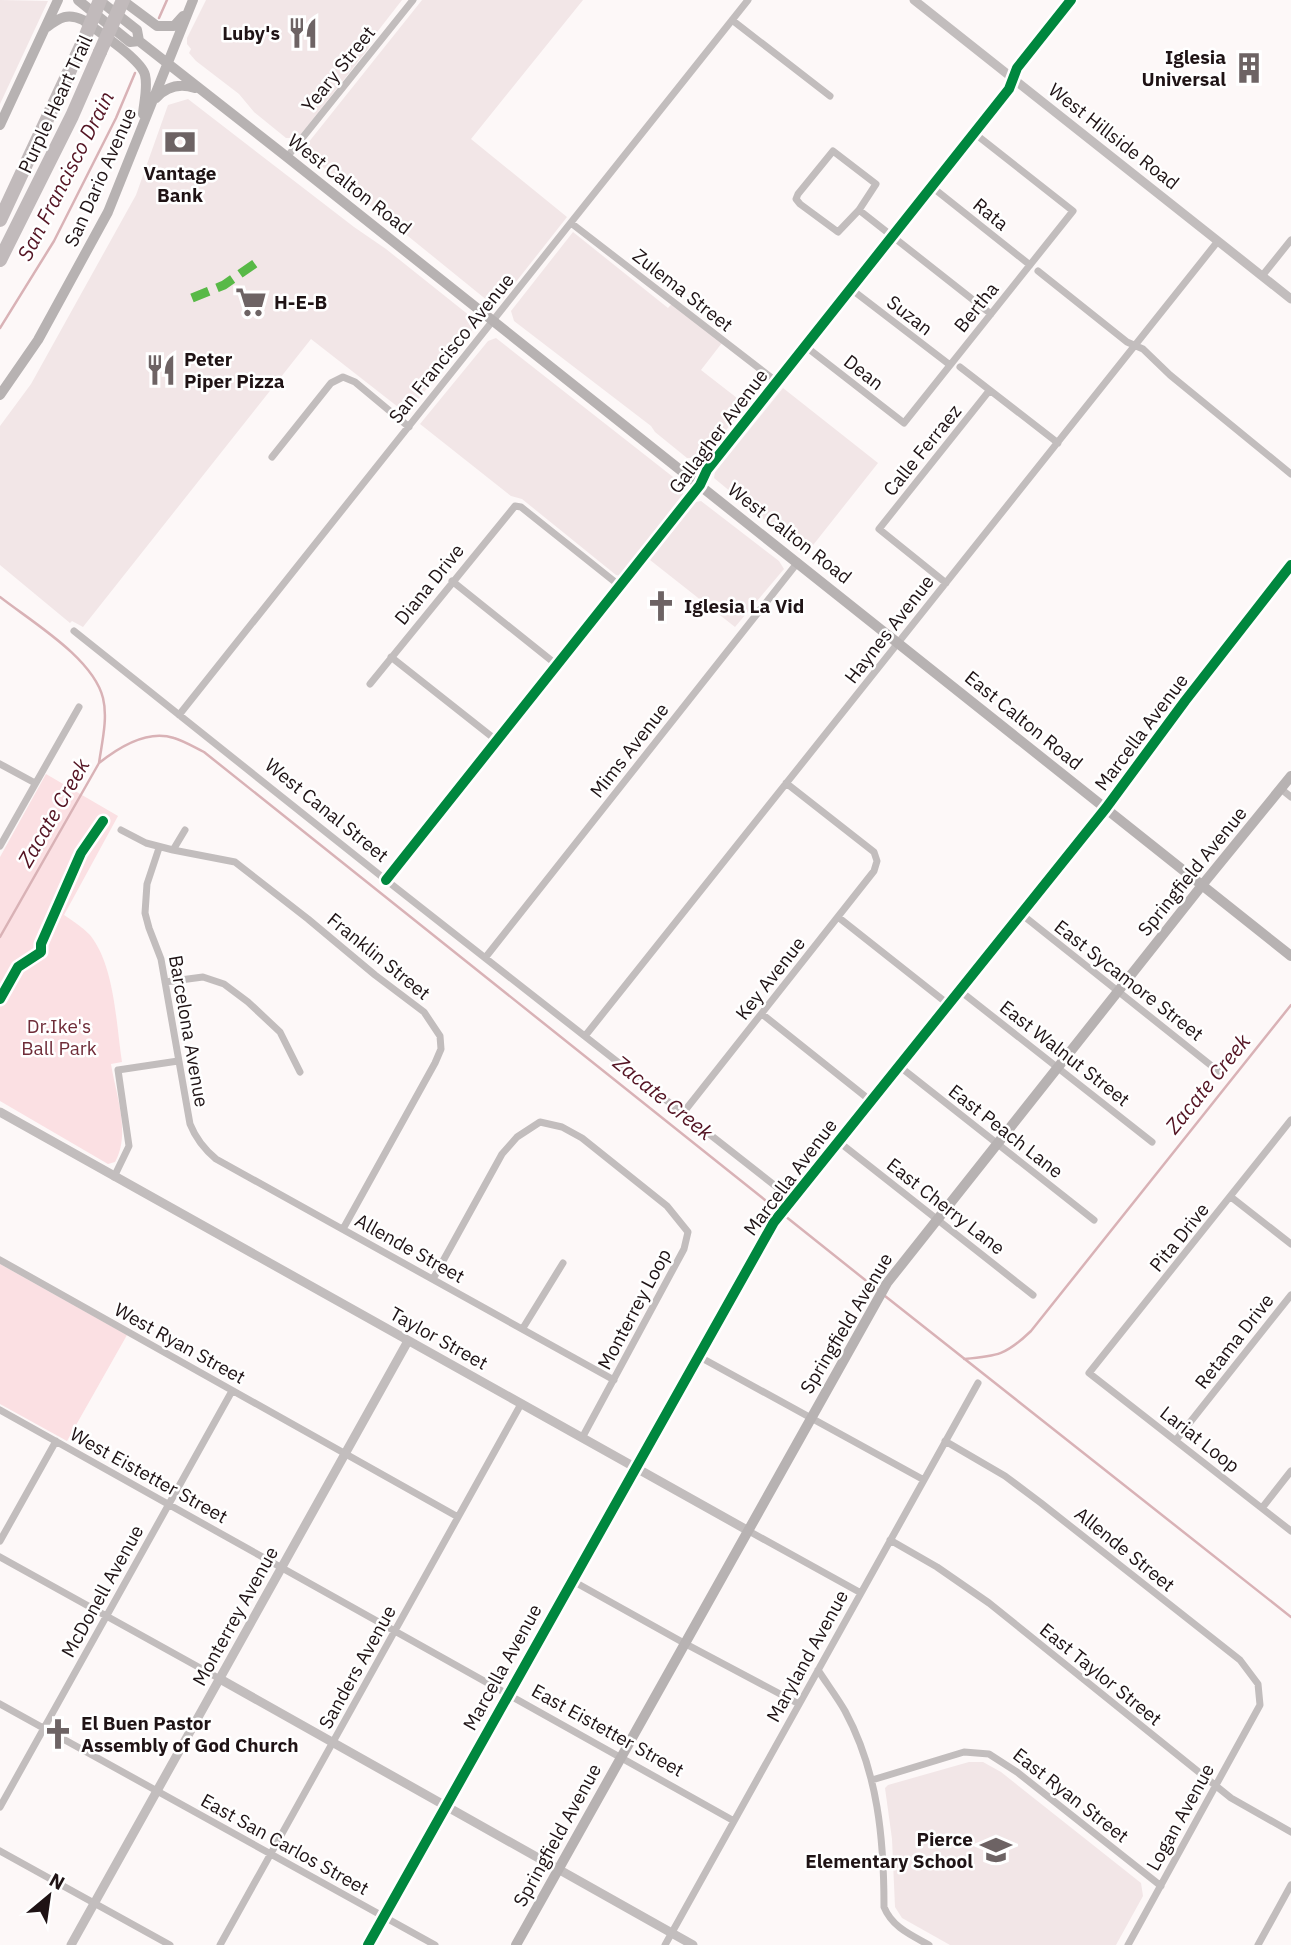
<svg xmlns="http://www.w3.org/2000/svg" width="1291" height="1945" font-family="'IBM Plex Sans',sans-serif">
	<rect width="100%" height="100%" fill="#fdf8f8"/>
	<path fill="#f2e6e7" d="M0,0L48,1L0,104Z
		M206,0H402L374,36L368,49L298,138H286L254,112L239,94L196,61L189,53L191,49L187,44V38Z
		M422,0H583L471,139L567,217L501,301H488L308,155V143Z
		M188,99L354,227L386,249L475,320L477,324L407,414L311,339L83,627L72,621L70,623L0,565V426L31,384L136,195L168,105Z
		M573,232L668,308L675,300L725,339L701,370L746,405L704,458H687L655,432L651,426L514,321L511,311Z
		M496,338L682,484L683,494L621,576L616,575L522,499L511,496L420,424L488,341Z
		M783,388L878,463L806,554L714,478L715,472Z
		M701,501L779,561L784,569L735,627L650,560L696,502Z
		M969,1762H983L1001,1772L1141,1883L1143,1896L1116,1945H950L902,1918L895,1907L892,1839L885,1788L888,1785Z"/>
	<path fill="#fbe0e3" d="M46,774L118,816L64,915C73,921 82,927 90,935C115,966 116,1024 122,1062L111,1064C116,1095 131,1134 115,1162L108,1164L0,1101V857Z
		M0,1264L127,1335L67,1441L0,1404Z"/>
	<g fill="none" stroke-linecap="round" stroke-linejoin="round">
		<path stroke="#d9b2b6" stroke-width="2.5" d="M159,18L167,0
			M0,328L54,241L116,118L135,73
			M0,597C32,622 93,658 103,698C108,718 102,742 99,763
			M0,937L99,763C119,747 147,729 174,738C184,741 194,747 204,752L879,1291
			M885,1296L1291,1617
			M964,1359C998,1356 1006,1355 1031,1331L1291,1005"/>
		<path stroke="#c2bdbd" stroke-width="7" d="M732,20L830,96
			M287,157L413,0
			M932,187L1030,265
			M859,210L876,184L833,151L798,194L796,199L800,204L838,232L859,210L991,314
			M571,223L777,382
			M1038,271L1127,342L1143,349L1170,375L1291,474
			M1262,276L1291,240
			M851,289L950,365
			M805,346L904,423L1073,211L974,133
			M960,367L1058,443
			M272,457L331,383L343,377L355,382L409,427
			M452,581L557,665
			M946,583L879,529L989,391
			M74,631L386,880L792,1199
			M391,657L496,740
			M370,684L515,506L521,507L620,586
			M179,715L748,0
			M0,764L35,783
			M1281,789L1291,797
			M121,830L146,843L173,850
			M185,830L173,850L235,862L308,919L375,975L424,1012L440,1036L441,1049L435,1063L343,1229
			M0,846L79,707
			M159,848L147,884L145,913L149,928L161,959L190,1124C196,1139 204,1149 216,1159L614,1380
			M386,880L700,485L707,470L1009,89L1017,68L1071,0
			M1020,913L1218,1071
			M838,917L948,1004
			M485,958L798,562
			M165,982L203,977L224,984L248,1002L280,1032L300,1072
			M959,990L1152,1142
			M762,1014L871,1101
			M585,1036L1218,241
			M899,1066L1094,1220
			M683,1113L874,871L877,861L874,852L786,783
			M1291,1120L1089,1373L1291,1531
			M839,1142L1033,1295
			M114,1177L129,1146L118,1070L178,1061
			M1231,1197L1291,1244
			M0,1260L458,1517
			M433,1279L502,1154L517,1137L540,1122L562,1127L582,1138L667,1206L688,1232L684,1249L582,1438
			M523,1328L563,1263
			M698,1356L924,1480
			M0,1410L734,1821
			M1176,1440L1291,1295
			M945,1441L1005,1476L1041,1503L1240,1660L1258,1684L1260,1705L1128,1945
			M1262,1508L1291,1471
			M747,1530L861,1593
			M890,1540L937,1567L989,1603L1231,1798L1291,1832
			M0,1541L56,1441
			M0,1557L220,1679
			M571,1580L684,1643L799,1704
			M818,1670C827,1684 837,1697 845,1711C878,1772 884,1839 884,1907C892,1927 911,1935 929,1945
			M0,1704L435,1945
			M872,1780L964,1752L989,1754L1017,1772L1161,1886
			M0,1807L232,1391
			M0,1851L170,1945
			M220,1945L521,1404
			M368,1945L774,1222L1106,808L1185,701L1291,565
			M665,1945L978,1383
			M1258,1945L1291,1885"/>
		<path stroke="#c2bdbd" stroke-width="9" d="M914,0L1291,299
			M0,1112L747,1530
			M220,1679L693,1945
			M71,1945L408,1341"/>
		<path stroke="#b7b2b2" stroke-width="10" d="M78,0L130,42L139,41L287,157L1291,956
			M99,0L137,30L139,41
			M122,0L157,26H174L183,16
			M47,27C60,17 68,13 83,20C97,31 141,59 145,75C148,87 144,102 143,114
			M156,98C167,86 180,83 195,88
			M0,125L58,0
			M0,395L38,340L108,212L193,0
			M516,1945L887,1283L1203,884L1291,776"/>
		<path stroke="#c1babb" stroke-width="14" d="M0,220L84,40
			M0,260L72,116L100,52"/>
		<path stroke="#c1babb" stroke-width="14" d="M84,40L100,0
			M100,52L123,0"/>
		<path stroke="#58b947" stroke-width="9" stroke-dasharray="18 9" stroke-linecap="butt" d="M192,298L224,285L260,260"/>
		<defs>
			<path id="cycleway" d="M386,880L700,485L707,470L1009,89L1017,68L1071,0
				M0,999L18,967L41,952V944L81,853L103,821
				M368,1945L774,1222L1106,808L1185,701L1291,565"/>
		</defs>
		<use href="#cycleway" stroke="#fff" stroke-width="15"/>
		<use href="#cycleway" stroke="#00873e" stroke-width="10"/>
	</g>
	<defs>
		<symbol id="restaurant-bare" viewBox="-9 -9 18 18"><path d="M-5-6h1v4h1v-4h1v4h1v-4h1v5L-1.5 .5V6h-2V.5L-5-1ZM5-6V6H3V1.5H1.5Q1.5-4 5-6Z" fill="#6d6364" stroke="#fff" stroke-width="2.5" paint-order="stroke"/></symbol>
		<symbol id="building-bare" viewBox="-9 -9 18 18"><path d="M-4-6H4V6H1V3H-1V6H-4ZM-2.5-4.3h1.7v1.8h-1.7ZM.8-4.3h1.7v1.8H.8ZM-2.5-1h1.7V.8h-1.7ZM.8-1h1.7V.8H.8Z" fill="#6d6364" stroke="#fff" stroke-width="2.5" paint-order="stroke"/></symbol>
		<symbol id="bank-bare" viewBox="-9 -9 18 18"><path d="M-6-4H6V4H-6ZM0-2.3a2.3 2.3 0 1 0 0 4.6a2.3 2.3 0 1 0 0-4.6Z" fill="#6d6364" stroke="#fff" stroke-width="2.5" paint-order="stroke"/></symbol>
		<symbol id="supermarket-bare" viewBox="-9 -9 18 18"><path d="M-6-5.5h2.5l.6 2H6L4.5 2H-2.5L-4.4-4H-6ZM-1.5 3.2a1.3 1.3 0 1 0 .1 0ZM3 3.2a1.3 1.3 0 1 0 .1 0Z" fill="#6d6364" stroke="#fff" stroke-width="2.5" paint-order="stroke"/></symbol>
		<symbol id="church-bare" viewBox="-9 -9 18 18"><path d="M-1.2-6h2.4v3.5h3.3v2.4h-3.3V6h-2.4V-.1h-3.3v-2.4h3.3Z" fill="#6d6364" stroke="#fff" stroke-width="2.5" paint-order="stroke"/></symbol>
		<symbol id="school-bare" viewBox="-9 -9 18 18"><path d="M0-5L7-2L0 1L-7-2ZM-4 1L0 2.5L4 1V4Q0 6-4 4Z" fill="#6d6364" stroke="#fff" stroke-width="2.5" paint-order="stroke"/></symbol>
	</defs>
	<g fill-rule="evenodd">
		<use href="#restaurant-bare" x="281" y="11" width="44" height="44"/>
		<use href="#building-bare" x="1227" y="46" width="44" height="44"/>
		<use href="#bank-bare" x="158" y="120" width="44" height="44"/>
		<use href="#supermarket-bare" x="229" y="280" width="44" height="44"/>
		<use href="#restaurant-bare" x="139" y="348" width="44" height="44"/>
		<use href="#church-bare" x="639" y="584" width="44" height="44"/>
		<use href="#church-bare" x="36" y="1712" width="44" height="44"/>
		<use href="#school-bare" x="974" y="1828" width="44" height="44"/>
	</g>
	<g text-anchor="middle" stroke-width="5" stroke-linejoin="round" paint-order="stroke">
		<g font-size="19" font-weight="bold" fill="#1f1315" stroke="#fff" text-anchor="start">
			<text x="280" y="40" text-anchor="end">Luby's</text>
			<text x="1226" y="64" text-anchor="end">Iglesia<tspan x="1226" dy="22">Universal</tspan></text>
			<text x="180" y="180" text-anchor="middle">Vantage<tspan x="180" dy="22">Bank</tspan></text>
			<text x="274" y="309">H-E-B</text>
			<text x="184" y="366">Peter<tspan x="184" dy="22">Piper Pizza</tspan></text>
			<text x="684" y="613">Iglesia La Vid</text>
			<text x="81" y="1730">El Buen Pastor<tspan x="81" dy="22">Assembly of God Church</tspan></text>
			<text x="973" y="1846" text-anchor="end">Pierce<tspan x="973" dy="22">Elementary School</tspan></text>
		</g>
		<g font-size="19" fill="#1f1315" stroke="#fff">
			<text transform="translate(338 69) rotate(-51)" y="7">Yeary Street</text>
			<text transform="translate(55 104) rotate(-65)" y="7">Purple Heart Trail</text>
			<text transform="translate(1114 136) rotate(38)" y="7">West Hillside Road</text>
			<text transform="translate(100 177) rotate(-66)" y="7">San Dario Avenue</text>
			<text transform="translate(350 184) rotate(38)" y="7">West Calton Road</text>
			<text transform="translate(991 214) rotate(39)" y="7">Rata</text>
			<text transform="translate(683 290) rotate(38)" y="7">Zulema Street</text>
			<text transform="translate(976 307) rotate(-51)" y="7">Bertha</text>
			<text transform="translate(910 315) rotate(38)" y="7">Suzan</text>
			<text transform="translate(451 348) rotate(-51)" y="7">San Francisco Avenue</text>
			<text transform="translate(864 372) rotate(38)" y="7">Dean</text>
			<text transform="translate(718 431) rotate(-53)" y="7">Gallagher Avenue</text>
			<text transform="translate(922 450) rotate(-51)" y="7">Calle Ferraez</text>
			<text transform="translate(790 533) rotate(38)" y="7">West Calton Road</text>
			<text transform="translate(429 584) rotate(-51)" y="7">Diana Drive</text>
			<text transform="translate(889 629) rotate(-52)" y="7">Haynes Avenue</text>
			<text transform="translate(1024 720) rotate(39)" y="7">East Calton Road</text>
			<text transform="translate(1141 732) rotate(-53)" y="7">Marcella Avenue</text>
			<text transform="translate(629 750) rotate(-52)" y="7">Mims Avenue</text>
			<text transform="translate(327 810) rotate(39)" y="7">West Canal Street</text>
			<text transform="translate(1192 871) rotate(-51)" y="7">Springfield Avenue</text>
			<text transform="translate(379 956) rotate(39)" y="7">Franklin Street</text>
			<text transform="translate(770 978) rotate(-52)" y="7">Key Avenue</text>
			<text transform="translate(1129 980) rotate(38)" y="7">East Sycamore Street</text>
			<text transform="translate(189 1031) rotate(80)" y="7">Barcelona Avenue</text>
			<text transform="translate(1065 1053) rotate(38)" y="7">East Walnut Street</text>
			<text transform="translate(1006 1131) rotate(38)" y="7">East Peach Lane</text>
			<text transform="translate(790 1177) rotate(-53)" y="7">Marcella Avenue</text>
			<text transform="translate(946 1206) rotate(38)" y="7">East Cherry Lane</text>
			<text transform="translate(1179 1237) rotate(-51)" y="7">Pita Drive</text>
			<text transform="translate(410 1248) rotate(29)" y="7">Allende Street</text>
			<text transform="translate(634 1309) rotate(-62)" y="7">Monterrey Loop</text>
			<text transform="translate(846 1323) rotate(-59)" y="7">Springfield Avenue</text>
			<text transform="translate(439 1338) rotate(29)" y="7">Taylor Street</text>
			<text transform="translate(1234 1341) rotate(-52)" y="7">Retama Drive</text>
			<text transform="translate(180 1343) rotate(29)" y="7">West Ryan Street</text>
			<text transform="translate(1200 1439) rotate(38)" y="7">Lariat Loop</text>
			<text transform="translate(149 1475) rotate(29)" y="7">West Eistetter Street</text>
			<text transform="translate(1125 1549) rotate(39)" y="7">Allende Street</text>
			<text transform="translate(102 1591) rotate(-61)" y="7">McDonell Avenue</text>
			<text transform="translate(235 1616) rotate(-61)" y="7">Monterrey Avenue</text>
			<text transform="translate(807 1656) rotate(-61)" y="7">Maryland Avenue</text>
			<text transform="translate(357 1667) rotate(-61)" y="7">Sanders Avenue</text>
			<text transform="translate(502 1667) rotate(-61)" y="7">Marcella Avenue</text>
			<text transform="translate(1101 1674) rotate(39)" y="7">East Taylor Street</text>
			<text transform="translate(608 1730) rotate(29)" y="7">East Eistetter Street</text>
			<text transform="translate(1071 1795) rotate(38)" y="7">East Ryan Street</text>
			<text transform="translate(1180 1817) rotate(-61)" y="7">Logan Avenue</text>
			<text transform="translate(557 1835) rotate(-61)" y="7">Springfield Avenue</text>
			<text transform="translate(285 1844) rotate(29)" y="7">East San Carlos Street</text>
		</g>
		<g font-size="19" fill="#6f2c38" stroke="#fff">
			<text x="59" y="1033">Dr.Ike's<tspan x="59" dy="22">Ball Park</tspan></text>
		</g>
		<g font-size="21" font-style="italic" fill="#531322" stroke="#fff">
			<text transform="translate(66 176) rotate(-63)" y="7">San Francisco Drain</text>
			<text transform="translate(54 813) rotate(-60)" y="7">Zacate Creek</text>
			<text transform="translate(1208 1084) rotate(-51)" y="7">Zacate Creek</text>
			<text transform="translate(663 1098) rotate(39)" y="7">Zacate Creek</text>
		</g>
	</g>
	<g transform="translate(49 1896) rotate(29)" stroke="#ffffff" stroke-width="5" paint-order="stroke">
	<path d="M0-5L12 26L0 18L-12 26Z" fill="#1f1315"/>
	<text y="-10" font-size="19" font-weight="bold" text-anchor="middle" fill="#1f1315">N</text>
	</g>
</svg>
